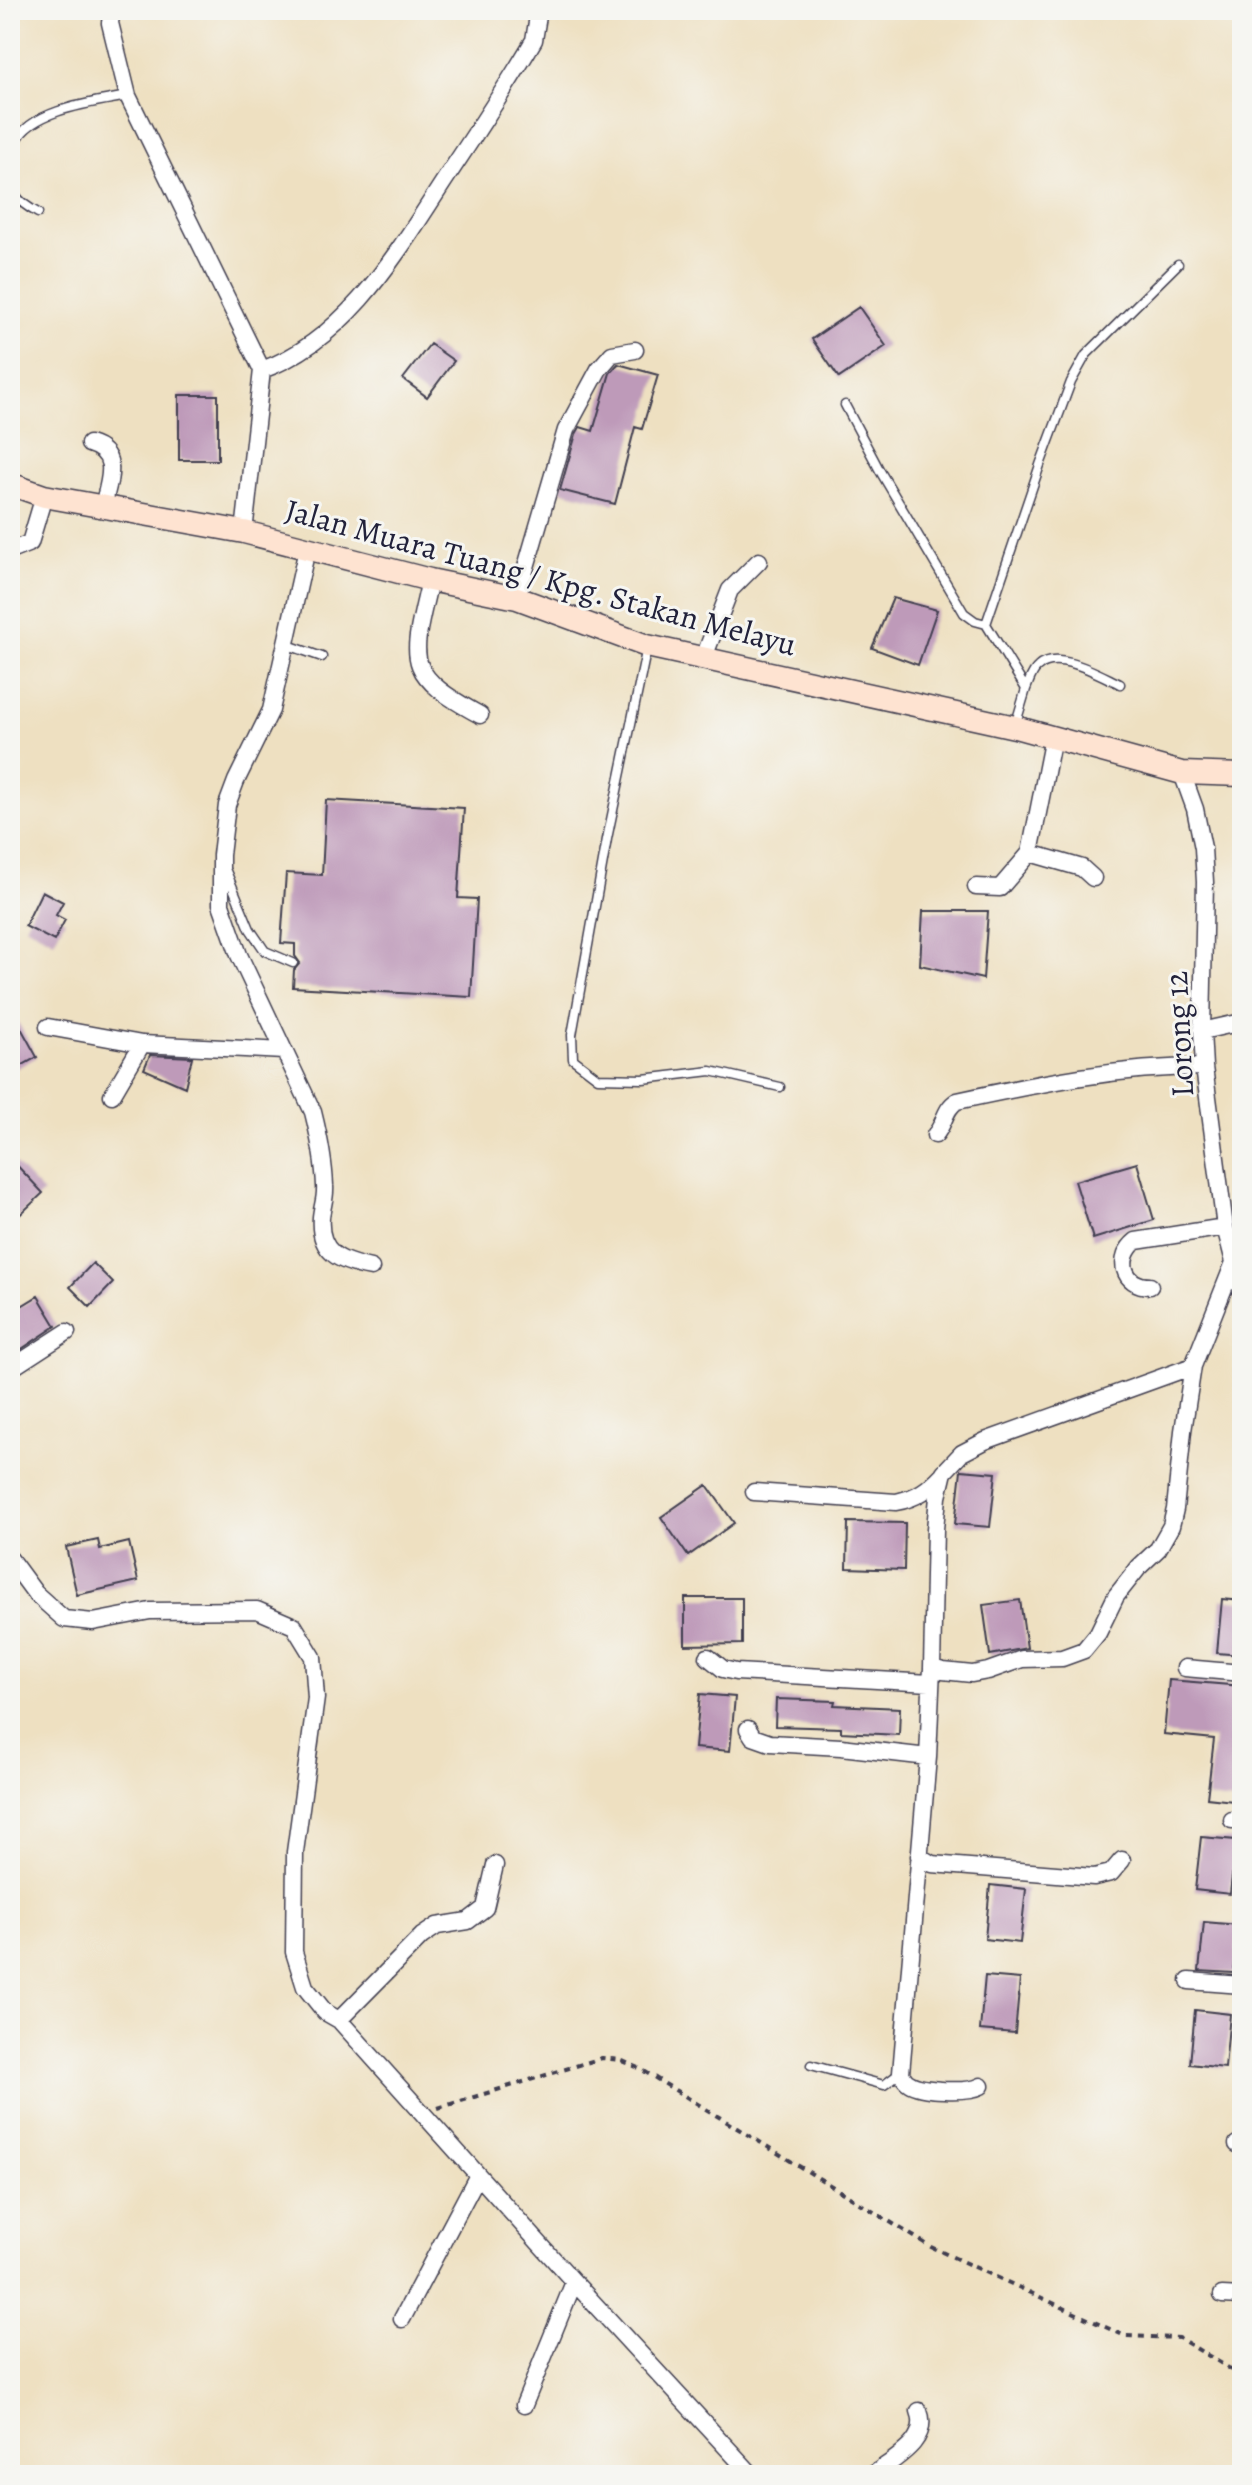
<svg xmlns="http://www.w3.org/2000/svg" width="1252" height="2485" font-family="Alegreya,serif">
	<rect width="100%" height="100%" fill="#f6f6f2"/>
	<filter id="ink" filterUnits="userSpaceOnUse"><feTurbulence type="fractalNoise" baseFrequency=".0125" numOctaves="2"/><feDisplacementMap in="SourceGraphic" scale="16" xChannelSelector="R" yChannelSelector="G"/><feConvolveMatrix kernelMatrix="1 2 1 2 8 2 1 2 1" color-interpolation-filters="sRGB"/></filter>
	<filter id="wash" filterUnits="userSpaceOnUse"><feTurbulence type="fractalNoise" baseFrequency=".006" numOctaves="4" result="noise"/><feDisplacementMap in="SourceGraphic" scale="32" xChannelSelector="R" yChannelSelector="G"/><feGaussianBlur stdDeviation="1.8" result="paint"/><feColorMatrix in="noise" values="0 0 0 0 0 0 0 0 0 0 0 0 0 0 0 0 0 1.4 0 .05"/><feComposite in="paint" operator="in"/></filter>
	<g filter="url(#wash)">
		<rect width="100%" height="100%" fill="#eee0c1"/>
		<g id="blocks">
			<path fill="#be9ab9" d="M859,307L886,346L839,378L812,339Z
				M430,344L454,361L427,397L403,379Z
				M618,364L658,375L642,429L635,427L615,504L560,490L576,434L580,427L593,431L610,373Z
				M179,395H218V460H179Z
				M893,598L937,610L918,665L872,648Z
				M326,800L464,808L458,898L477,899L471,997L293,987L294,970L300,963L295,956V944L281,943L286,873L322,875Z
				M42,891L63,902L56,915L65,920L54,941L25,926Z
				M923,911H988L983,979L920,965Z
				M10,1008L37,1057L10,1072Z
				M150,1055L192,1057L185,1087L144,1069Z
				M10,1158L43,1193L10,1224Z
				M1137,1163L1154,1220L1093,1239L1075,1181Z
				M93,1263L113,1283L90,1307L70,1287Z
				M38,1296L56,1326L17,1352L10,1341V1313Z
				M961,1470L996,1473L990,1527L955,1524Z
				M707,1485L734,1523L688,1556L661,1517Z
				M848,1522L905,1523L904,1570L847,1568Z
				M98,1540L100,1549L129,1542L138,1581L77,1595L66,1547Z
				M685,1598H742V1644L685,1645Z
				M1222,1599L1242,1601V1655L1217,1653Z
				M1020,1600L1027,1648L990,1655L983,1605Z
				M1169,1680L1242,1686V1802L1207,1798L1214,1739L1164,1734Z
				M700,1694L735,1697L730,1751L695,1748Z
				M776,1699L835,1701L834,1705L900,1708L899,1735L841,1732V1728L775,1726Z
				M1201,1837L1236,1840L1230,1894L1195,1890Z
				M990,1885L1026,1889L1020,1943L985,1939Z
				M1204,1922L1239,1925L1234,1973L1199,1971Z
				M985,1976L1020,1979L1015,2033L980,2030Z
				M1195,2010L1230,2014L1225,2068L1190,2064Z"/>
		</g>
	</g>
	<g filter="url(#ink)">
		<use href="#blocks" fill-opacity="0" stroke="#413e4f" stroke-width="2"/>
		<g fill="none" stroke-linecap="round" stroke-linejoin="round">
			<defs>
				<path id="lane" d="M10,167C12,159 13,150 16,142C31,109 96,102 128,96
					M10,169C13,196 15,200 38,213
					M845,405L880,471L964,613L975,621L986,624L1026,689L1015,726
					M986,624L1040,465L1071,382L1086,355L1178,264
					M285,644L322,657
					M647,647L607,839L572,1035L573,1059L598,1078L643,1079L711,1071L780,1087
					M1026,689C1029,682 1032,671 1038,667C1057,649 1100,675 1120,684
					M226,871L250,929L265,951L293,963
					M811,2065L884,2085L900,2073"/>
				<path id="street" d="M112,10L110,23L128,96L262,370L244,532
					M262,370C349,339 400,248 448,175C478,130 507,86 534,40L539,10
					M89,444C121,453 109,481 103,506
					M307,549L271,710L236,781L227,805L221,855V904L239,955L313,1112C319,1136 324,1161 325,1186C326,1197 322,1207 321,1217C318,1253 340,1262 371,1268
					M10,551L30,543L44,496
					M430,580C412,660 401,672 480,715
					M517,598L566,430L599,369L612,354L635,350
					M704,657L730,590L759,561
					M1182,773L1195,809L1203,848L1205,882L1202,1031L1204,1067L1225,1227L1242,1293
					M1030,853L1082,868L1093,878
					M976,887L1000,888L1030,853L1053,737
					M48,1027L142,1044L284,1051
					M1202,1031L1242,1022
					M112,1095L142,1044
					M935,1135C945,1124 944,1109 957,1101C1040,1083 1118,1067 1204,1067
					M1150,1286C1122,1286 1116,1257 1136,1241L1225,1227
					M10,1369L67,1332
					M754,1492L896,1502C917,1498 929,1489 943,1474
					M10,1559L35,1593L64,1619L93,1622L150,1611L257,1610L294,1626L313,1657L316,1698L295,1852L294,1952L305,1987L325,2012L339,2020L574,2282L752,2475
					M708,1657L723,1669L736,1672L930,1683
					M932,1668L943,1671L972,1674L988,1671L1022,1659L1062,1658L1084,1650L1098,1633L1116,1596L1139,1567L1158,1549L1171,1526L1175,1509L1183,1431L1193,1366L1233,1265
					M1185,1668L1242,1673
					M748,1729L753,1737L770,1743L841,1747L928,1757
					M1232,1820H1242
					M919,1856L932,1864L1094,1877L1111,1873L1122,1860
					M1189,1981L1242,1985
					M339,2020L422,1936L437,1926L468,1921L485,1908L495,1865
					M981,2086C968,2093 921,2091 909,2083C905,2081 903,2077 901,2073L928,1757L932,1668L935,1529L938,1497L944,1472L962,1453L985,1441L1193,1366
					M1237,2144H1242
					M1222,2295L1242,2296
					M402,2319L478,2175
					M524,2405L574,2282
					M873,2475C893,2459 931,2441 919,2411"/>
				<path id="secondary" d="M10,484L44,496L244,532L430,580L517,598L647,646L1015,727L1182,773L1242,775"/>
			</defs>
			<use href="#lane" stroke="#413e4f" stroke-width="11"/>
			<use href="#street" stroke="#413e4f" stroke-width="19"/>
			<use href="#secondary" stroke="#413e4f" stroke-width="25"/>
			<path stroke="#413e4f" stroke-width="4" stroke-dasharray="6 6" stroke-linecap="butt" d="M438,2108L602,2058L620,2060L639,2068L931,2247L1125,2336L1179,2338L1242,2376"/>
			<use href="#lane" stroke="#fff" stroke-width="8"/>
			<use href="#street" stroke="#fff" stroke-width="16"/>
			<use href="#secondary" stroke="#fee3d1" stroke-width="22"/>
		</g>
	</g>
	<g text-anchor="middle" stroke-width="6" stroke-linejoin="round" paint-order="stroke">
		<g font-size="32" fill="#22223b" stroke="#f6f6f2">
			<text transform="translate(541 577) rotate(15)" y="11">Jalan Muara Tuang / Kpg. Stakan Melayu</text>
			<text transform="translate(1179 1034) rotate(-93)" y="11">Lorong 12</text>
		</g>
	</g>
	<rect width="1252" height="2485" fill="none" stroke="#f6f6f2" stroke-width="40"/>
</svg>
